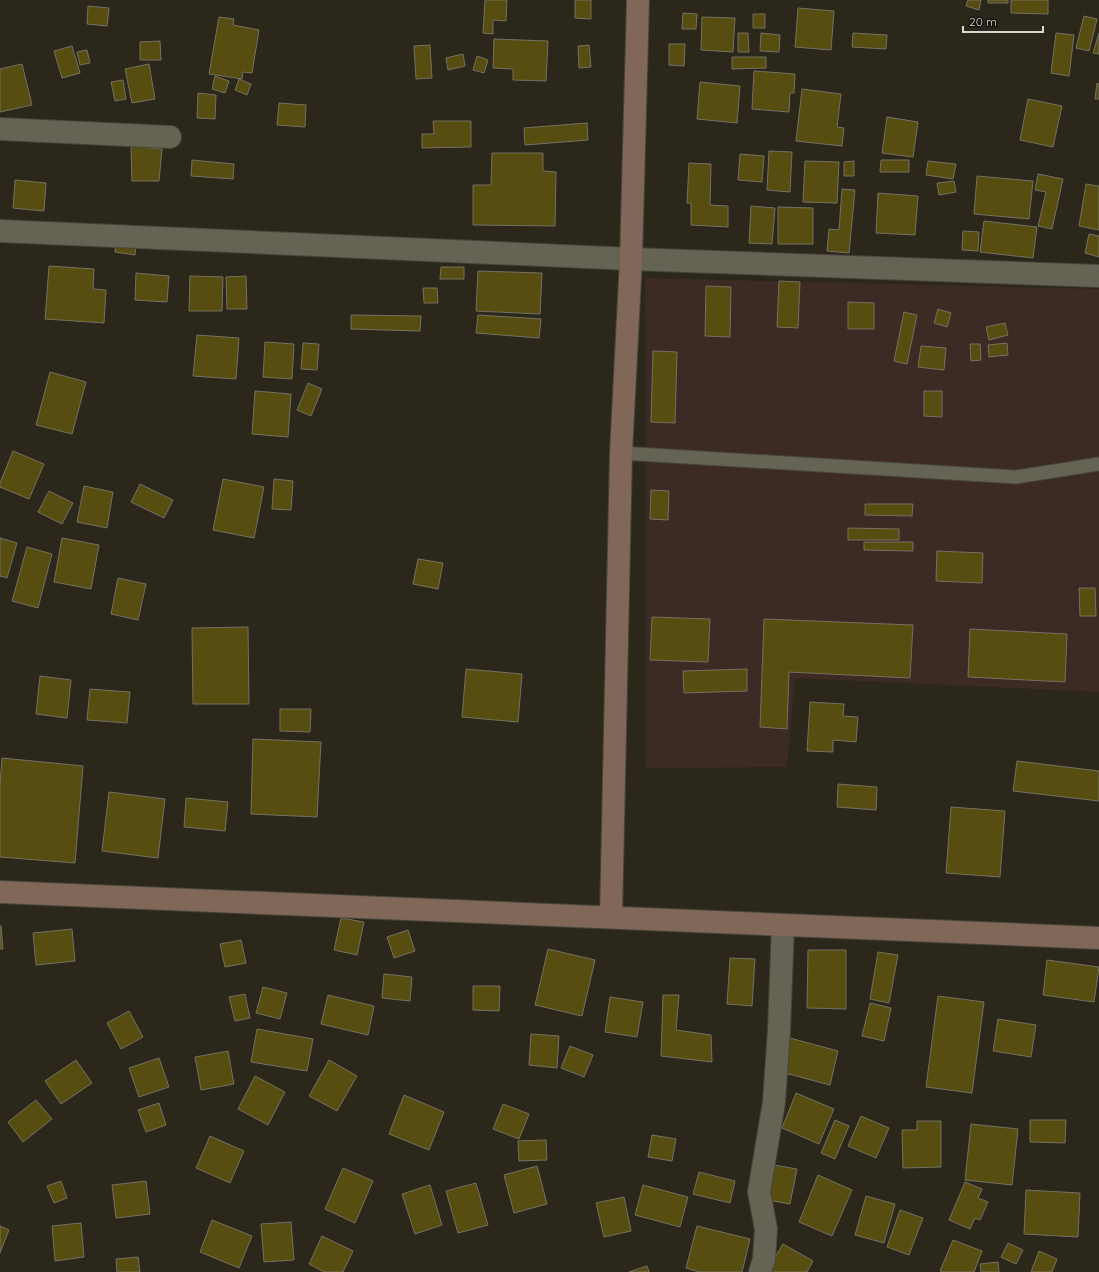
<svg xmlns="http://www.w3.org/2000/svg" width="1099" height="1272" font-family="Quicksand,sans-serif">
	<rect width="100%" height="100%" fill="#2b281b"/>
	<path fill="#3d2a24" d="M645,278L1099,289V692L795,678L787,767L646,768Z"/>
	<path fill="#584d11" stroke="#747162" d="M485,0H507L506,21L493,20V34L483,33Z
		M575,0H591V19L575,18Z
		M968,0H981L979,10L966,6Z
		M988,0H1008V3H988Z
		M1011,0H1048V14L1011,13Z
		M88,6L109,8L107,26L87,24Z
		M798,8L834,11L831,50L795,47Z
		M683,13L697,14L696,29H682Z
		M753,14H765V28H753Z
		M1084,16L1097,19L1089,51L1076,48Z
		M219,17L234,19L233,25L259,30L252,73L243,72L242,79L209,74Z
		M702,17L735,18L733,52L701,50Z
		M738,33H748L749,52H738Z
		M761,33L780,35L779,52L760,51Z
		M853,33L887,35L886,49L852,47Z
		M1056,33L1074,35L1069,76L1051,73Z
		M1099,33V54L1093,53Z
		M494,39L548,41L546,81L513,80V69L493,68Z
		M160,41L161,60H140V42Z
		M669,44H685L684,66L669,65Z
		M430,45L432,78L416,79L414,46Z
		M589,45L591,67L579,68L578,46Z
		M72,46L80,73L62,78L54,51Z
		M87,50L90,63L80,65L77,52Z
		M463,54L465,66L448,70L446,58Z
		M477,56L488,60L484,73L473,70Z
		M732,57H766V68L732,69Z
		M22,64L32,105L0,112V69Z
		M149,64L155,99L132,103L125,69Z
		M754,71L795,74L794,93H790L789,112L752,109Z
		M215,76L229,81L225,93L212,89Z
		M239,79L251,84L247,95L235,90Z
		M123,80L126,99L115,101L111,82Z
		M700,82L740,86L737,123L697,119Z
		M1097,83L1099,84V99H1095Z
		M802,89L841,94L837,127L844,128L842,146L796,141Z
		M198,93L216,95L215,119L197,118Z
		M1028,99L1062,106L1053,147L1020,140Z
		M279,103L306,105L305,127L277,125Z
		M887,117L918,122L913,157L882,153Z
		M433,121H471V147L422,148V134H434Z
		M587,123L588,140L525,145L524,128Z
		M131,146L162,149L159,181H132Z
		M769,151L792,152L790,192L767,190Z
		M492,153H543V171L556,172L555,226L473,225V185H491Z
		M740,154L764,156L762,182L738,180Z
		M192,160L234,164L233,179L191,176Z
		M881,160H909V172H880Z
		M805,161L839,162L837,203L803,202Z
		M854,161V176H844V162Z
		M928,161L956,164L953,179L926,175Z
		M689,163L711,164L710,205L728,206V227L691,225V203H687Z
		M1038,174L1063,179L1052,229L1038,226L1046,192L1035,190Z
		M977,176L1033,181L1029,219L974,214Z
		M15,180L46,183L44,211L13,208Z
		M954,181L956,192L939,195L937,183Z
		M1086,184L1099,186V230L1079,226Z
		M842,189L855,190L849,253L827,251L829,229L839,230Z
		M878,193L918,196L915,235L876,233Z
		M751,206L775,208L772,244L749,243Z
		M778,207L813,208V244H778Z
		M984,221L1037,227L1033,258L980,252Z
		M963,231L979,232L978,251L962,250Z
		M1089,234L1099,236V257L1085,253Z
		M116,239L136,241L135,255L115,252Z
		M49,266L94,269L93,289L106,290L104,323L45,319Z
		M441,267H464V279H440Z
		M478,271L542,273L540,314L476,311Z
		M136,273L169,276L167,302L135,300Z
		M190,276L223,277L222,311H189Z
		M246,276L247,309H227L226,277Z
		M779,281L800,282L798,328L777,327Z
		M706,286L731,287L730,337L705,336Z
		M423,288H437L438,303H424Z
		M848,302L874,303V329H848Z
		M938,309L951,313L947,327L934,323Z
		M904,312L917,315L907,364L894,361Z
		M351,315L421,316L420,331L351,329Z
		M478,315L541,319L539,338L476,333Z
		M1005,323L1008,335L989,340L986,327Z
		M197,335L239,338L236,379L193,376Z
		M265,342L294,344L292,379L263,377Z
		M303,343L319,344L317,370L301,369Z
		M1007,343L1008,355L989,357L988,345Z
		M970,344H980L981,360L971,361Z
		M921,346L946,348L944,370L918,367Z
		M653,351L677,352L675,423L651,422Z
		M50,372L86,382L72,434L36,425Z
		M308,383L322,389L311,416L297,410Z
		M255,391L291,394L288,437L252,434Z
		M924,391H942V417L924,416Z
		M13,451L44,464L29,499L0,487V483Z
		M223,479L264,487L254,538L213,530Z
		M274,479L293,481L291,510L272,509Z
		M140,484L173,500L164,518L131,502Z
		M84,486L113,492L107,528L77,522Z
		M651,490L669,491L668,520L650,519Z
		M49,491L73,503L62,524L38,512Z
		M865,504H913L912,516L865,515Z
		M848,528L899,529V540H848Z
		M0,538L17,543L7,578L0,576Z
		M62,538L99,545L91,589L54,582Z
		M864,542H913V551L864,550Z
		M27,547L52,554L38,608L12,601Z
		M937,551L983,553L982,583L936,581Z
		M418,559L443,563L438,589L413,584Z
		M118,578L146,584L138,620L111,614Z
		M1079,588H1095L1096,616H1080Z
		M652,617L710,619L708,662L650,660Z
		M764,619L913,625L910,678L789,672L787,729L760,727Z
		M248,627L249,704H193L192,628Z
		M970,629L1067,634L1065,682L968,677Z
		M466,669L522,674L518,722L462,717Z
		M747,669V691L684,693L683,671Z
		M40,676L71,680L67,718L36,714Z
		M90,689L130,692L127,723L87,720Z
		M810,702L844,704L843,716L858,717L856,742L833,740V752L807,751Z
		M280,709H311L310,732L280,731Z
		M253,739L321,742L317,817L251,814Z
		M2,758L83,766L75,863L0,857V785Z
		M1017,761L1099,771V801L1013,791Z
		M838,784L877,787L876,810L837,807Z
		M109,792L165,799L158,858L102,851Z
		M186,798L228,802L225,831L184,827Z
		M951,807L1005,811L1000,877L946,873Z
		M341,918L364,922L357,955L334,950Z
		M0,926H1L3,949H0Z
		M72,929L75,961L36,965L33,933Z
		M408,930L415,951L394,958L387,937Z
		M241,940L246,963L225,967L220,944Z
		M548,949L595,960L582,1016L535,1005Z
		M808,950H846V1009L807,1008Z
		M878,952L898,955L889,1003L870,999Z
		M730,958L755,959L752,1006L727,1004Z
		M1047,960L1099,967L1094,1002L1043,995Z
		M384,974L412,977L410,1001L382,998Z
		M473,986H500L499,1011L473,1010Z
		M263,987L287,993L280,1019L256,1013Z
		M245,994L250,1018L235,1021L229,997Z
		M328,995L374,1006L368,1035L321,1024Z
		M663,995H679L676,1030L711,1035L712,1062L661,1056Z
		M938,996L984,1002L972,1093L926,1087Z
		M610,997L643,1002L637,1037L605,1032Z
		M870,1003L891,1008L884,1041L862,1036Z
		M129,1011L143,1037L121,1049L107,1023Z
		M998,1019L1036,1025L1031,1057L993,1051Z
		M257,1029L313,1039L307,1071L251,1062Z
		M531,1034L559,1036L557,1068L529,1065Z
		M790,1038L838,1051L830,1085L781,1072Z
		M570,1046L593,1055L584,1077L561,1068Z
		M228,1051L234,1084L201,1090L195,1057Z
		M159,1058L169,1087L139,1097L129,1068Z
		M76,1060L92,1083L61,1104L45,1081Z
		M329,1060L357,1076L337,1111L309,1096Z
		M255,1076L285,1092L268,1125L238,1109Z
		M796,1093L834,1109L819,1144L782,1128Z
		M404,1095L444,1112L429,1150L389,1134Z
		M36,1100L52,1119L23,1142L8,1122Z
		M159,1103L166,1125L146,1132L138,1110Z
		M503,1104L529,1114L519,1139L493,1129Z
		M861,1116L889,1128L876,1158L848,1146Z
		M835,1120L849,1126L835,1159L821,1153Z
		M1030,1120H1066L1065,1143L1030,1142Z
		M917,1121H941V1167L903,1168L902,1130H917Z
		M971,1124L1018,1129L1012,1185L965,1180Z
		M652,1135L676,1139L672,1161L648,1157Z
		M210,1136L244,1151L230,1183L196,1168Z
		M546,1140L547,1160L519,1161L518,1141Z
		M768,1164L797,1169L790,1204L762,1199Z
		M537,1166L547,1204L514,1213L504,1175Z
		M343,1168L373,1181L355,1223L325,1209Z
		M699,1172L735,1181L730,1203L693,1194Z
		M818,1175L852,1190L832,1236L799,1222Z
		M61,1181L67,1198L54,1203L47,1186Z
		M146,1181L150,1214L116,1218L112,1185Z
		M965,1182L982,1189L978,1198L988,1202L980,1220L975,1218L970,1229L949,1220Z
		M476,1183L488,1225L458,1233L446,1191Z
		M430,1185L442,1225L415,1234L402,1194Z
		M643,1185L688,1197L680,1227L635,1215Z
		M1026,1190L1080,1193L1078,1237L1024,1234Z
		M866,1196L895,1204L884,1243L855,1235Z
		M624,1197L631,1231L604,1237L596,1203Z
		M900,1210L923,1218L909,1255L887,1247Z
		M212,1220L252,1236L239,1268L200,1252Z
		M291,1222L294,1260L264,1262L261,1224Z
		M81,1223L84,1257L55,1261L52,1226Z
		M0,1226L9,1230L0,1253Z
		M697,1226L750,1239L742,1272H699L686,1268Z
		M322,1236L353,1251L343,1272H324L309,1264Z
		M953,1240L982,1251L974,1272H944L940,1271Z
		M1008,1243L1023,1250L1016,1264L1001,1257Z
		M783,1244L813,1261L807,1272H766Z
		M1039,1251L1057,1259L1052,1272H1031Z
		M138,1257L140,1272H117L116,1259Z
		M998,1262L999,1272H981L980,1264Z
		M647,1266L649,1272H629Z"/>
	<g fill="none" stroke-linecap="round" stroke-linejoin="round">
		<defs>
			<path id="lane" d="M621,453L1016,477L1099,464"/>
			<path id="street" d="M0,129L170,137
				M0,231L631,259L1099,276
				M760,1272L764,1259L766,1229L759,1192L774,1102L779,1030L783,925"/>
			<path id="secondary" d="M0,892L1099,938
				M611,917L621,453L631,259L638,0"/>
		</defs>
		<use href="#lane" stroke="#47453a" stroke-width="15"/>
		<use href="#street" stroke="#47453a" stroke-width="24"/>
		<use href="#secondary" stroke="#47453a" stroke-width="24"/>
		<use href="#lane" stroke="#656354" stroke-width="13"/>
		<use href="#street" stroke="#656354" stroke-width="22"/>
		<use href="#secondary" stroke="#806758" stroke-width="22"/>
	</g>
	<path d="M963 26v6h80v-6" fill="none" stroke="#dad9d0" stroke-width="2"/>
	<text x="969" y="26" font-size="12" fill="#dad9d0" stroke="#12110b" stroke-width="3" paint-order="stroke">20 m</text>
</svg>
